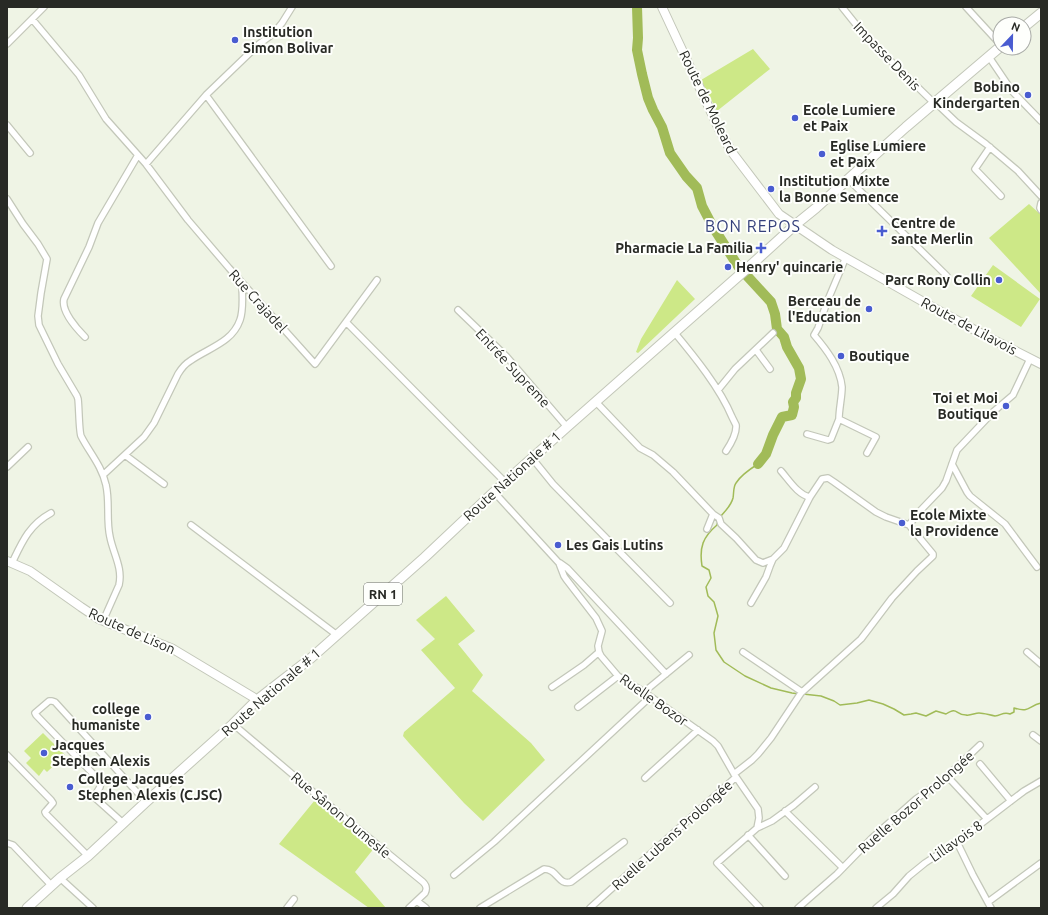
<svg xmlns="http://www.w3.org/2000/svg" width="1048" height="915" font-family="Ubuntu,sans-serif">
	<rect width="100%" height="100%" fill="#eff4e5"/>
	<path fill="#cde887" d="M753,49L770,69L717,111L701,80Z
		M1029,204L1041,215V294L989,238Z
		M993,265L1040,299L1021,327L971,296Z
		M677,280L695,299L638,353L636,352L641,339Z
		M446,596L475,631L458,644L483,675L472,691L531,743L545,760L483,821L464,803L409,743L403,736L404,732L455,688L421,650L435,639L416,620Z
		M43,733L65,755L47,772L44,769L39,776L26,763L31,758L24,751Z
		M315,800L375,847L355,872L386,908H369L279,844Z"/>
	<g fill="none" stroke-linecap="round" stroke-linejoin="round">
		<path stroke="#a1bb58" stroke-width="1.5" d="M721,516C725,511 731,506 733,498C734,493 733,487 736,483C741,475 750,469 758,464
			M718,521L717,525C703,537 699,547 702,566L709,570L711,578L706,587L708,596L714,602L718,616L714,633L716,650L724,662L745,676L771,688L792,693L799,694
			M803,694L821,696L834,701L840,705L857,703L869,700L883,704L894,709L904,715L911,714L916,713L926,716L936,711L946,714C958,706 955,715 966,715C970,716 975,713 979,713C984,713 989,715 995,716C1001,716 1003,711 1010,714L1014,712V708C1030,713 1028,706 1041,703"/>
		<path stroke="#a1bb58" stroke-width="10" d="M637,7L638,38L637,50L642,74L648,98L653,110L662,127L670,153L686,176L697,188L702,206L713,227L738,266L771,302L775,314L777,329L784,337L787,347L799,368L801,379L796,393V398L793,402L794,407L792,415L782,417L773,435L766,454L758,464"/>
		<defs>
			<path id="street" d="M842,7L866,37L934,103
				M966,7L1000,44
				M32,19L79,75L106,119L146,164L188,220L229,268L315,364L346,322L505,482
				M7,44L44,7
				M989,57L1012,91L1041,121
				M206,95L331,266
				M935,102L956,122L986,144L1018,171L1041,196
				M7,125L30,153
				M990,147L975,169L1001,196
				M146,164L206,95L259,44L273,34L282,23L292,7
				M848,179L947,276
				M7,199L23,224L38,244L47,259L41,293L38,316L39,325L58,364L77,396L78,399C79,406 79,431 81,436C89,452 102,466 106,485C110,502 106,520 110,537C113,553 123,568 119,585L103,621
				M1041,203L1040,208L1041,210
				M846,257L827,302L818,328L814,335C826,349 840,367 842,387C842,397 839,409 839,419L876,437L867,453
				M458,310L507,357L567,427
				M346,322L377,280
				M674,332C694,356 720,388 732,417C733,419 735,423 736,425C737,434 730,445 726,451
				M85,337C77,329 61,311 64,299L89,247L98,223L138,155
				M756,350L770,369
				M718,390L735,369L773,333
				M596,402L640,448L653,455L673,472L713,514L707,529
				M807,434L828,440L831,439L839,419
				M125,455L164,484
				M532,458L553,484L670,603
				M952,464L967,492L970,496L1005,524L1037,567
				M7,467L28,447
				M781,471C789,480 798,495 810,497
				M103,475L144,437L154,423L178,374C181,369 185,364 190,361C208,348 232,343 240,320C244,309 242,295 242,283
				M494,492L559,563L564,576L566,579L596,618L602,631L598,646L599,652L601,656L618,676L644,692L713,741L718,746L734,774L758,809L759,818L757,828L717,863L760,908
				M713,514L719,518L721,524L736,538L756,560L763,563L773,559L784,548L810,497L822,479L828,478L834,482L876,512L886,517L909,525
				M191,525L337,635
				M12,563C22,542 29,525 51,513
				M560,563L567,568L666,674
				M751,603L766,577L770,566L773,559
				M743,652L802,692
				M1027,652L1041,664
				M552,687L584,665L599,652
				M644,692L689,655
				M578,707L618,676
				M233,724L318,796L423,882C427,886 427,889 425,893L409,908
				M1033,735L1041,741
				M7,755L51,800L53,803L46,811L45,812L46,814L88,856
				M980,764L1011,801
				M734,774L752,760L758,754L771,738L801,693L861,639L892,598L917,571L933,556V554L909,525L920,511L942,488L946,481L957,450L993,412L1013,395L1030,359
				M947,776L987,819
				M645,778L698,730
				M785,811L843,868
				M123,823L94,797L100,787L101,782L36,715L35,713L49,701H52L55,702L146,802
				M757,828L772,821L794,805L815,787
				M748,835L785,876
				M957,842L973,875L991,908
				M7,843L13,845L52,886
				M454,875L494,842L650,697
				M60,878L93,908
				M417,901L426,908
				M988,902L1041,863
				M287,908L294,899
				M480,908L544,869C558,869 558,886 571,882L624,842
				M590,908L736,777
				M798,908L837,874L872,838L916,799L942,781L959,765L980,745
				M876,908L893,894L909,876L925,863L957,842L1024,791L1041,781"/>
			<path id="secondary" d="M662,7L718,127L731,151L779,214L832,250L936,309L984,335L1041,364
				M7,561L30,571L81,607L99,619L173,649L253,697L257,700"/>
			<path id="primary" d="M1024,27L1041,13
				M27,908L60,878L88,856L146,802L233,724L257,700L311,658L425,557L494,492L567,427L751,265L795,225L816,208L906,127L1000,47"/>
		</defs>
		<use href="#street" stroke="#c3c7b9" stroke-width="8"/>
		<use href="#secondary" stroke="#c3c7b9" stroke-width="10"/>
		<use href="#primary" stroke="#c3c7b9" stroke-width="11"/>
		<use href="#street" stroke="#fff" stroke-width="5.5"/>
		<use href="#secondary" stroke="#fff" stroke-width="8"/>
		<use href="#primary" stroke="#fff" stroke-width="9"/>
	</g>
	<g fill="#495cd0" stroke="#fefffc" stroke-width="1.5">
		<circle cx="235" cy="40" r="4"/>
		<circle cx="1028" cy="95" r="4"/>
		<circle cx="795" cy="118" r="4"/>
		<circle cx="822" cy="154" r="4"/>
		<circle cx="771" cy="189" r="4"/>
		<path d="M880 225h4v4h4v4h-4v4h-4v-4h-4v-4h4z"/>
		<path d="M759 242h4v4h4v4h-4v4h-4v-4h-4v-4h4z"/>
		<circle cx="728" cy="267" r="4"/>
		<circle cx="999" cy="280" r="4"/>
		<circle cx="869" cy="309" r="4"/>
		<circle cx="841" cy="356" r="4"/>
		<circle cx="1006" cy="406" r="4"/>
		<circle cx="902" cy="523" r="4"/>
		<circle cx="558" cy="545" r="4"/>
		<circle cx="148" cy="717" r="4"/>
		<circle cx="44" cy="753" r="4"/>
		<circle cx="70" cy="787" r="4"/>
	</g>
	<g text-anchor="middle" stroke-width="4" stroke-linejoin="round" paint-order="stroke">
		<rect fill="#fefffc" stroke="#686a66" stroke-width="1" x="364" y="583" width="38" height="22" rx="3"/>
		<g font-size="13" font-weight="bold" fill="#282a25">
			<text x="383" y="599">RN 1</text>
		</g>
		<g font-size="14" font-weight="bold" fill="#282a25" stroke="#fefffc" text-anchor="start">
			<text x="243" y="37">Institution<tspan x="243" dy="16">Simon Bolivar</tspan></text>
			<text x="1020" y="92" text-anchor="end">Bobino<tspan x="1020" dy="16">Kindergarten</tspan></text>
			<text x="803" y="115">Ecole Lumiere<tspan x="803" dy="16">et Paix</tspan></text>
			<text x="830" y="151">Eglise Lumiere<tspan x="830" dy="16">et Paix</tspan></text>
			<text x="779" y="186">Institution Mixte<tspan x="779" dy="16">la Bonne Semence</tspan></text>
			<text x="891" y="228">Centre de<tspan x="891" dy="16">sante Merlin</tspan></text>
			<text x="753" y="253" text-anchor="end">Pharmacie La Familia</text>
			<text x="736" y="272">Henry' quincarie</text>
			<text x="991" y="285" text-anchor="end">Parc Rony Collin</text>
			<text x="861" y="306" text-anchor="end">Berceau de<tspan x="861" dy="16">l'Education</tspan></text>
			<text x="849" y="361">Boutique</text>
			<text x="998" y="403" text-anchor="end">Toi et Moi<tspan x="998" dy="16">Boutique</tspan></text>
			<text x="910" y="520">Ecole Mixte<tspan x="910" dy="16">la Providence</tspan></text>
			<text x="566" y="550">Les Gais Lutins</text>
			<text x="140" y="714" text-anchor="end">college<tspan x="140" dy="16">humaniste</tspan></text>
			<text x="52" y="750">Jacques<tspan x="52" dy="16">Stephen Alexis</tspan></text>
			<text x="78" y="784">College Jacques<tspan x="78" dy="16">Stephen Alexis (CJSC)</tspan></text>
		</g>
		<g font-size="14" fill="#282a25" stroke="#fefffc">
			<text transform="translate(887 56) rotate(46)" y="5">Impasse Denis</text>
			<text transform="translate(708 102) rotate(64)" y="5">Route de Moleard</text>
			<text transform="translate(258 301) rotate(48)" y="5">Rue Crajadel</text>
			<text transform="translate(969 326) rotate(28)" y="5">Route de Lilavois</text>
			<text transform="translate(513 368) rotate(47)" y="5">Entrée Supreme</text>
			<text transform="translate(512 476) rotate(-42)" y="5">Route Nationale # 1</text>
			<text transform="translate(132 631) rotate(24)" y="5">Route de Lison</text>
			<text transform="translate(271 692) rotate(-41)" y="5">Route Nationale # 1</text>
			<text transform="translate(654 700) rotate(35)" y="5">Ruelle Bozor</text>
			<text transform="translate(916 802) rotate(-41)" y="5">Ruelle Bozor Prolongée</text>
			<text transform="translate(341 815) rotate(40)" y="5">Rue Sânon Dumesle</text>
			<text transform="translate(672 835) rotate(-42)" y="5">Ruelle Lubens Prolongée</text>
			<text transform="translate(956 841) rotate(-35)" y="5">Lillavois 8</text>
		</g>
		<g font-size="16" letter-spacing="1" fill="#34407b" stroke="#fefffc">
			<text x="753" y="232">BON REPOS</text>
		</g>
	</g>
	<rect width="1048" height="915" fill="none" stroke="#282a25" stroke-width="16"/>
	<g transform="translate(1012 36) rotate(22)"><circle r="19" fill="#fefffc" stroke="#a8aaa6"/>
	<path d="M0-3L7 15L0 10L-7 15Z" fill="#495cd0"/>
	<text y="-6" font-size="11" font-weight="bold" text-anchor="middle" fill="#282a25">N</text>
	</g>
</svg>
